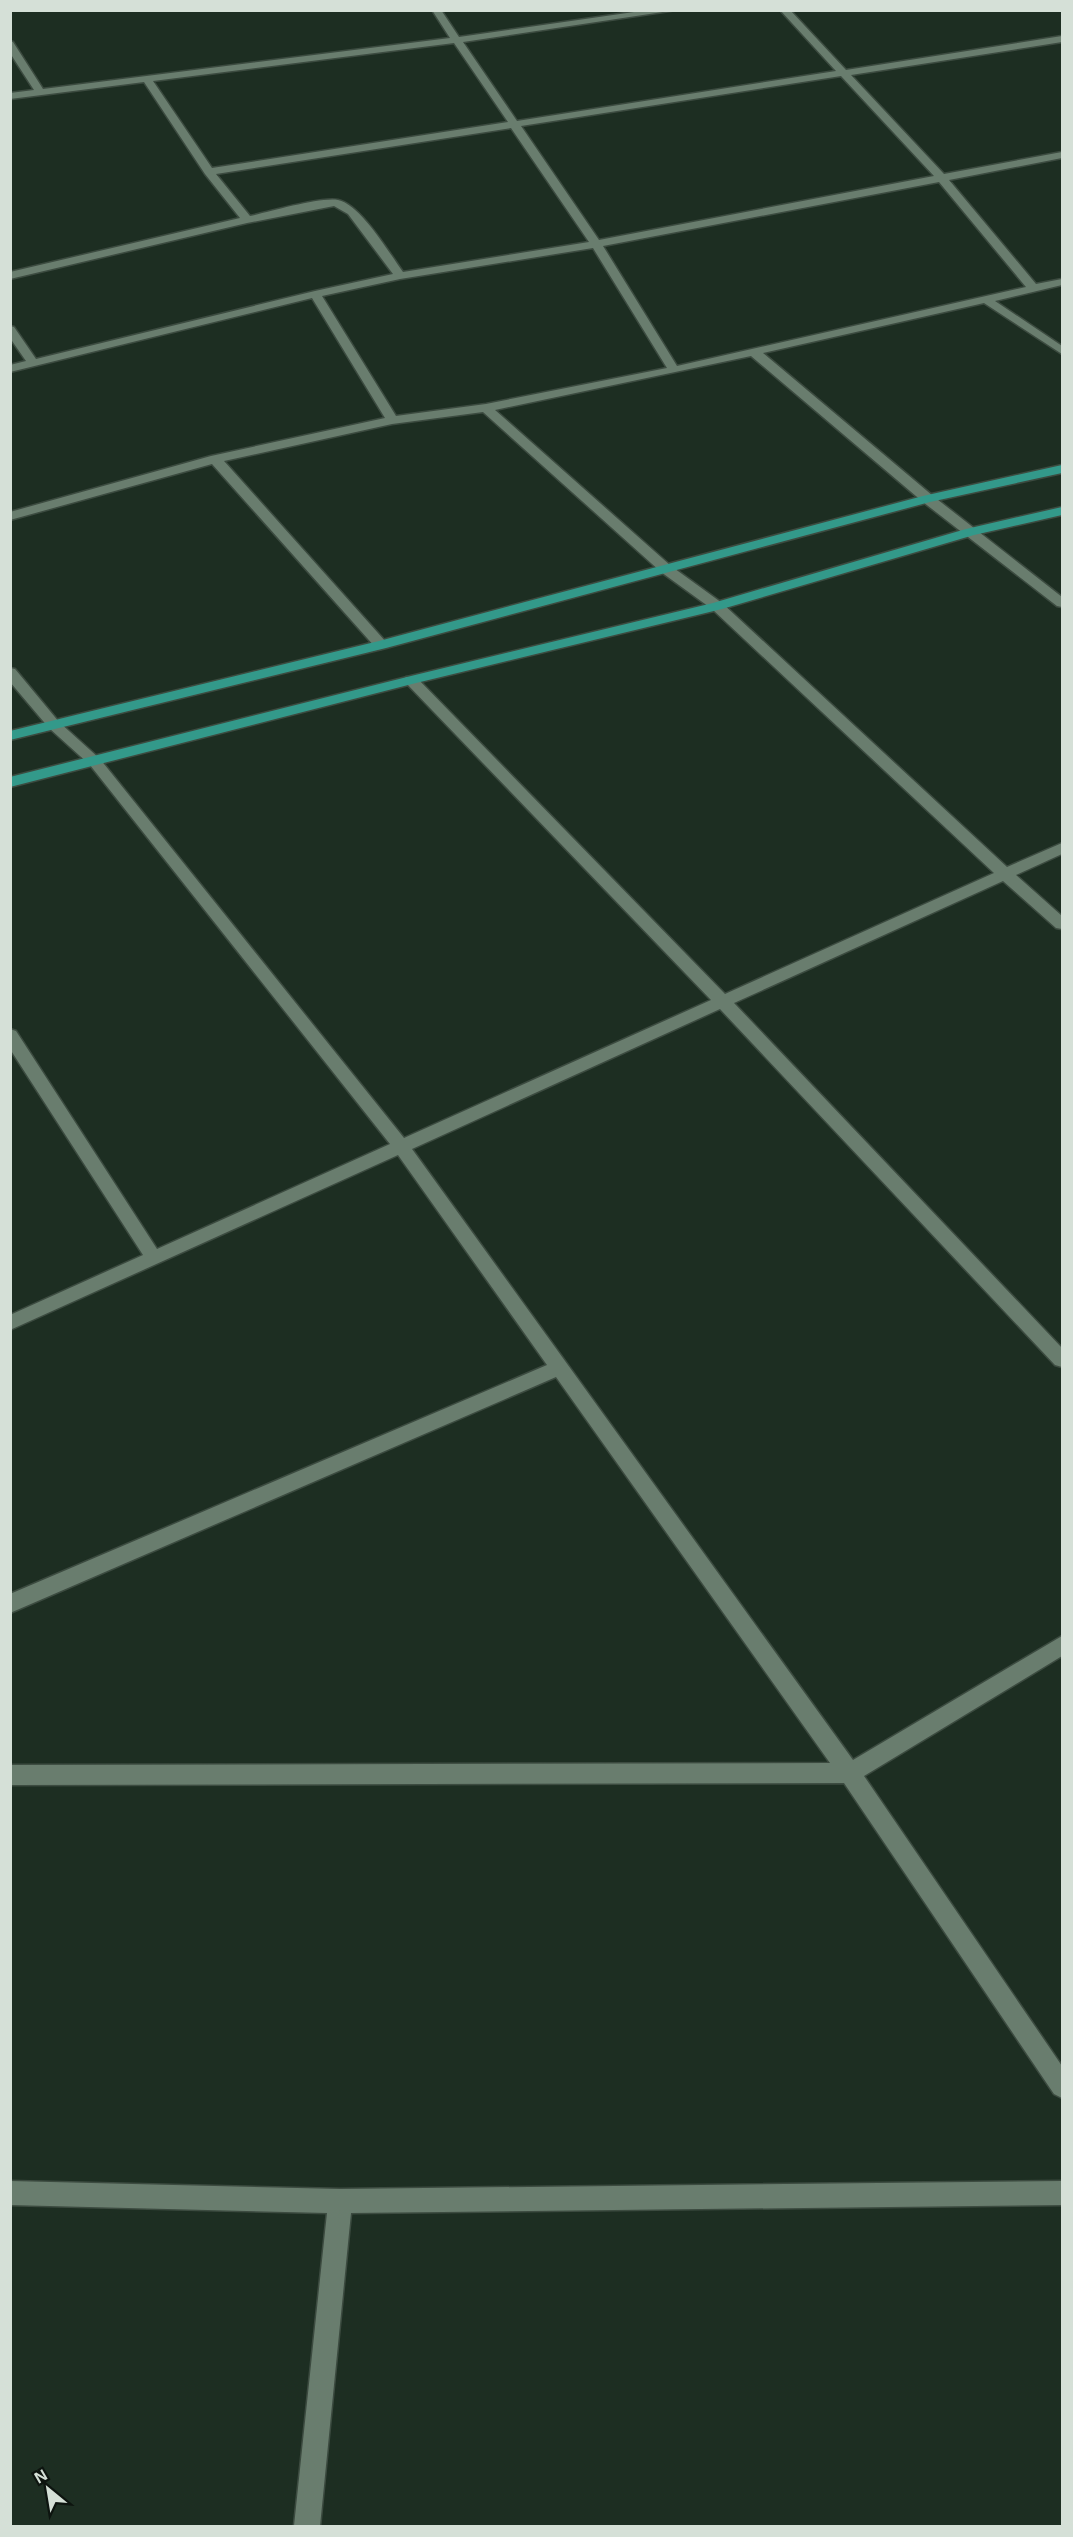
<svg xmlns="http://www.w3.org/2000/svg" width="1073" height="2537" font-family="Helvetica,sans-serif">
	<rect width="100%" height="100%" fill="#1d2e22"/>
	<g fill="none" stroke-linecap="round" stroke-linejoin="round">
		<defs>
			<path id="minor" d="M432,10H441L459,37L648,10H676L463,42L517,121L836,71L780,10H790L846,70L1062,36V42L851,75L944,174L1062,152V158L949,180L1036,284L1062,279V285L995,301L1062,346V354L984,303L763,353L933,496L1062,597V607L1057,606L923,502L751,356L495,410L671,566L722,603L1007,867L1062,843V854L1016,875L1062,916V929L1056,928L1003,881L734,1003L1062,1348V1367L1055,1365L720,1009L412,1149L853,1760L1062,1636V1656L864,1776L1062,2066V2098L1054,2094L844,1783L10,1785V1765L830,1763L556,1377L10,1613V1594L547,1365L398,1155L10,1330V1315L143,1255L10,1049V1029L16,1031L157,1249L390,1144L90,765L49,728L10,682V668L15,669L59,722L100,759L404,1138L711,1000L406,683L404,680L406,677H416L725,994L994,873L712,609L661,572L483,412L392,424L224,461L386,642L388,645L381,649L376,648L212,464L10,520V512L211,456L385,418L312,298L10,372V365L26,361L10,338V326L14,327L36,359L315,291L393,274L348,214L334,206L247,223L10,279V272L240,218L205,174L144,82L10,99V93L34,90L10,53V41L13,42L43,89L450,38ZM454,43L508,122L212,168L153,81ZM841,76L934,176L599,240L521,126ZM511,128L589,242L403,272C389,253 361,205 338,200C319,197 270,212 250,216L216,174ZM939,182L1026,287L677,366L603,246ZM593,248L667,368L486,404L396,416L322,296L400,279Z
				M10,2181L340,2189L1062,2181V2205L351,2213L320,2526H294L327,2213L10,2205Z"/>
			<path id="major" d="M1062,465V473L930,502L386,648L10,740V731L379,641L923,496Z
				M1062,507V515L974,535L722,609L412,684L10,787V777L411,676L713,603L966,529Z"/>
		</defs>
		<use href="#minor" stroke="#3c4b40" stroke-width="3"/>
		<use href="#major" stroke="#3c4b40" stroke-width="3"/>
		<use href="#minor" fill="#697d6e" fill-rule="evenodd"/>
		<use href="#major" fill="#33998a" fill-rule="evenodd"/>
	</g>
	<rect width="1073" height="2537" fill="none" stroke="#d5e0d7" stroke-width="24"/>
	<g transform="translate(48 2489) rotate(330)" stroke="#0d140f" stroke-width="4.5" paint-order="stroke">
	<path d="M0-4.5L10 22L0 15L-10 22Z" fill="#d5e0d7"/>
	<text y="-9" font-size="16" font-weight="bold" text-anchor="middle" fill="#d5e0d7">N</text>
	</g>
</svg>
